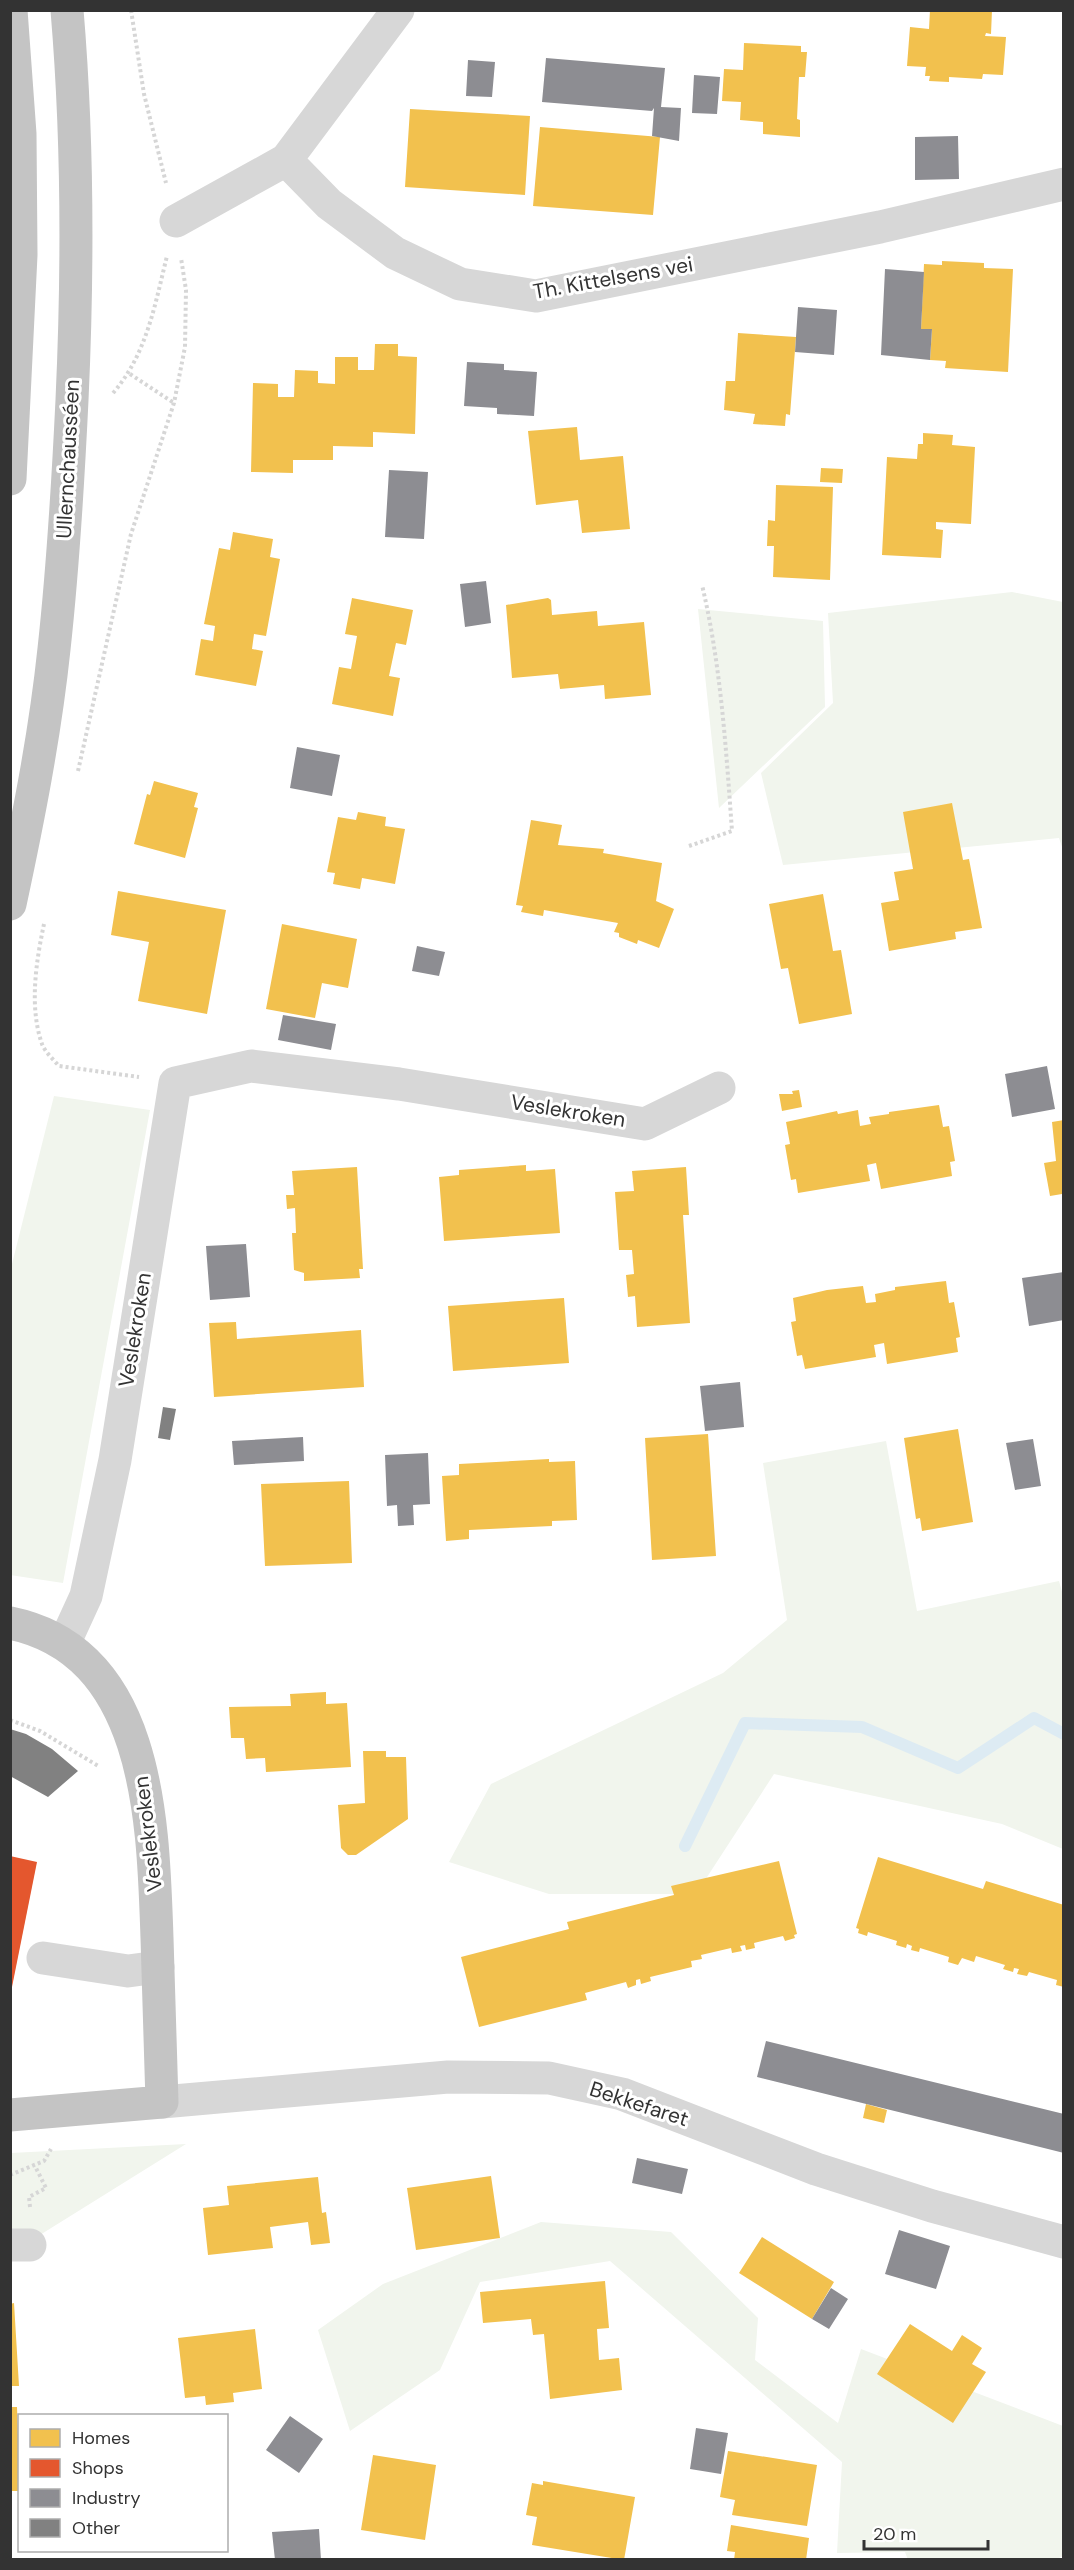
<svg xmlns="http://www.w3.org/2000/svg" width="1074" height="2570" font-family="'DM Sans',sans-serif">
	<rect width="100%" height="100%" fill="#fff"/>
	<path fill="#f1f5ed" d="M1012,592L1063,602V850L1059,838L783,865L761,773L833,703L828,613Z
		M698,609L823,621L825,707L719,808Z
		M54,1096L150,1110L63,1583L10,1575L11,1268Z
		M886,1441L917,1611L1059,1581L1064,1599L1063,1849L1002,1824L774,1774L696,1894H549L449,1862L491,1784L723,1673L787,1620L763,1463Z
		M186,2144L11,2253V2153Z
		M541,2222L671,2232L758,2318L755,2360L838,2423L861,2349L1063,2426V2556L1055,2560H908L905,2552L837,2553L842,2462L610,2261L480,2282L440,2370L350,2431L318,2330L383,2284Z"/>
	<path fill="#f2c14e" d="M930,10H992L991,34L986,33L985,36L1006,37L1003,75L983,74L982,79L949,77V82L929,81L930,76H925L926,67L907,66L910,27L929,29Z
		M744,43L801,46V52H807L805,77H799L797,119L800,120V137L763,134V122L740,120L741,102L722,101L724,69L743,70Z
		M410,109L530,116L525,195L405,187Z
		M540,127L660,137L653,215L533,206Z
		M942,261L984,263V268L1013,269L1008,372L945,368L946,361L930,360L932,329H921L924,264L942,265Z
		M738,333L796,337L790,415L786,414L785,426L753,424L755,414L724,410L726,381H735Z
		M375,344H398V356L417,357L415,434L373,432V447L333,446V460H293V473L251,472L253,383L278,384V397H294L295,370L318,371V383L335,384V357H358V370H374Z
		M577,427L580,460L623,456L630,529L582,533L578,500L536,505L528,431Z
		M923,433L953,435L952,445L975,447L971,524L936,522V529L943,530L941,558L882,555L887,457L917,459L918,444H923Z
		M821,468L843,469L842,483L820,482Z
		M776,485L833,487L830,580L773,577L774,546H767L768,520L775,521Z
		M233,532L273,539L270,557L280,559L266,636L254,634L252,649L263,651L256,686L195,675L201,639L213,641L215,626L204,624L219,548L230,550Z
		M352,598L413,610L406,645L396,643L389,676L400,678L393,716L332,704L339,667L351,669L357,636L345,634Z
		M548,598L551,600L552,615L597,611L598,626L644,622L651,695L605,699L604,685L560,689L558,674L512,678L506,605Z
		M154,781L198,793L194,807L198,808L185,858L134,844L147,794L150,795Z
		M952,803L963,860L969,859L982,928L955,932L956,939L889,951L881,903L899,900L894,872L913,869L903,812Z
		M358,812L386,817L385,826L405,829L395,884L362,878L360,889L333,884L335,873L327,872L338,817L356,820Z
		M531,820L562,825L558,845L604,849L603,853L662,863L656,901L674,909L659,948L638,940L637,944L619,937V933L614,932L618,923L544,910L543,916L521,912L523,906L516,905Z
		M118,891L226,910L207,1014L138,1001L149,942L111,935Z
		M823,894L833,951L841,950L852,1014L799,1024L788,968L781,969L769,904Z
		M282,924L357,939L348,988L322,983L315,1018L266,1009Z
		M799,1090L802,1107L782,1111L779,1094H793L792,1091Z
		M939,1105L943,1127L949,1126L955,1161L950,1162L952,1176L881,1189L876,1163L867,1165L870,1181L798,1193L796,1179L791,1180L785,1145L790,1144L786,1122L837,1111L838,1114L858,1110L860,1126L871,1124L869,1117L889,1114V1112Z
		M1064,1120V1198H1063L1062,1194L1050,1196L1044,1163L1056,1161L1052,1122Z
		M526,1165V1171L555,1169L560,1233L444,1241L439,1177L459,1175V1170Z
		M357,1167L363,1269H359L360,1278L304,1281V1273L294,1270L292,1233H296L295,1208L287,1209L286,1195H294L292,1171Z
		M686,1167L689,1215H683L690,1323L637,1327L635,1296L628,1297L626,1275L634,1274L632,1250H619L615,1192L634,1191L632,1171Z
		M946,1281L949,1303L954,1302L960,1337L956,1338L958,1352L887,1364L884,1343L874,1345L876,1357L805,1369L802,1355L797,1356L791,1322L796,1321L793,1298L827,1290L863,1286L866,1303L876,1302L875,1294L895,1290V1287Z
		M564,1298L569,1363L453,1371L448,1306Z
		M236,1322L237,1339L361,1330L364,1387L214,1397L209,1323Z
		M958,1429L973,1522L922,1531L920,1518L916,1519L904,1438Z
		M708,1434L716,1556L652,1560L645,1438Z
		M549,1459V1462L575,1461L577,1520L552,1521V1526L469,1530V1539L446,1541L442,1476L459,1475V1464Z
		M349,1481L352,1563L265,1566L261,1484Z
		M326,1692V1704L347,1703L351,1767L266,1772L265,1758L246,1759L244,1738H231L229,1707L291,1706L290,1694Z
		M363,1751H386V1757H406L408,1819L356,1855H348L341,1848L338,1805L365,1803Z
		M878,1857L983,1889L986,1881L1064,1905V1987L1056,1985L1057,1980L1029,1972L1027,1976L1017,1974L1019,1969L1014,1968L1013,1972L1003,1969L1005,1965L976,1956L974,1962L962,1958L958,1965L948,1962L949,1957L920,1948L919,1952L911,1950L912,1946L907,1944L906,1948L896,1945L897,1941L868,1932L867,1936L858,1933L859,1929L856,1928Z
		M779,1861L797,1934L794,1935L795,1938L785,1941L783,1936L754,1943L755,1948L746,1950L745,1945L740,1946L742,1951L732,1953L731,1948L701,1955L702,1959L691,1961L692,1967L650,1977L651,1981L641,1984L640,1979L636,1980V1985L628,1988L626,1982L585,1993L587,2000L479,2027L461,1957L569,1929L567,1922L674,1895L671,1886Z
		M866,2104L887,2110L884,2123L863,2118Z
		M491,2176L500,2238L416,2250L407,2188Z
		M318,2177L322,2213L326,2212L330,2243L311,2245L308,2222L270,2227L273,2248L208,2255L203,2208L229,2205L227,2186Z
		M762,2237L834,2282L812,2319L739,2273Z
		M605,2281L609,2328L597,2329L599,2360L619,2358L622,2390L550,2399L544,2334L533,2335L531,2319L483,2323L480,2292Z
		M14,2303L19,2386H10V2304Z
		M910,2324L952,2351L962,2335L982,2348L972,2364L986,2372L953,2423L877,2374Z
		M255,2329L262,2389L233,2393L234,2402L206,2405L205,2396L185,2398L178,2338Z
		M10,2407H17L20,2491H10Z
		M728,2451L817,2465L807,2526L732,2515L735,2500L720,2497Z
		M373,2455L436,2465L425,2540L361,2530Z
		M543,2481L635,2497L624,2560L532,2545L537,2517L526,2515L532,2483L543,2485Z
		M731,2525L809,2538L806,2560H734L735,2552L727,2551Z"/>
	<path fill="#e4572e" d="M10,1856L37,1862L12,1987L10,1986Z"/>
	<path fill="#8d8d92" d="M546,58L665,68L661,107L681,108L679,141L652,136L654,108L652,111L542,102Z
		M468,60L495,62L492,97L466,96Z
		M694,75L720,77L717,114L692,113Z
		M958,136L959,179L915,180V137Z
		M885,269L924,272L921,329H932L930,360L881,355Z
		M798,307L837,310L834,355L795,352Z
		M467,362L504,364V370L537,372L534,416L497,414V408L464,406Z
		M389,470L428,472L424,539L385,537Z
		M486,581L491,623L465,627L460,584Z
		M297,747L340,755L332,796L290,788Z
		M417,946L445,952L439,976L412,971Z
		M283,1015L336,1024L331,1050L278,1040Z
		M1047,1066L1055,1109L1012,1117L1005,1074Z
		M246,1244L250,1297L210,1300L206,1246Z
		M1064,1272V1320L1029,1326L1022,1278Z
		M740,1382L744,1427L705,1431L700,1386Z
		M303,1437L304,1461L234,1465L232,1441Z
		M1033,1439L1041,1486L1015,1490L1006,1443Z
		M428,1453L430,1504L413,1505L414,1525L398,1526L397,1505L387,1506L385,1455Z
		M766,2041L1064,2114V2153L757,2077Z
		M637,2158L688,2169L682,2194L632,2183Z
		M899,2230L950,2246L936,2289L885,2274Z
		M831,2288L848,2299L829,2329L812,2319Z
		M290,2416L323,2439L299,2473L266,2450Z
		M696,2428L728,2433L721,2474L690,2469Z
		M319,2529L321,2560H275L272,2532Z"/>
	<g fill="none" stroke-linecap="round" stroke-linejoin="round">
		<path stroke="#ddebf3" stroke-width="12" d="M685,1846L745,1723L862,1727L958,1768L1034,1718L1064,1734"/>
	</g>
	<path fill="#818181" d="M163,1407L176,1409L170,1440L158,1438Z
		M10,1729L26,1734L52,1749L78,1771L48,1797L10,1776Z"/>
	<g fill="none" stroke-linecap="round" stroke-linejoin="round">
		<path stroke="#d6d6d6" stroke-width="4" stroke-dasharray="3 3" stroke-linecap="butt" d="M131,10L144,94L166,183
			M130,374L174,403
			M113,393C147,354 155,304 167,256
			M78,771L131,534L174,403L185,347L186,290L181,258
			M689,846L732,831C726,749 721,665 702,585
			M44,924C36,962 29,1007 42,1044C45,1052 53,1059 59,1066L139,1077
			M10,1720L40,1731L100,1767
			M10,2175L44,2161L51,2149
			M30,2207L29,2197L46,2188L35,2166"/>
		<path stroke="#d7d7d7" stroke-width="33" d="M286,160L329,204L395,253L460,284L536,296L880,227L1064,184
			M176,221L286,160L398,10
			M64,1644L86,1596L115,1460L175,1083L251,1066L399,1084L645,1124L719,1088
			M43,1958L128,1971L158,1967
			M162,2102L448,2077L549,2078L622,2094L816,2169L932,2206L1064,2242
			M10,2245H30"/>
		<path stroke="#c4c4c4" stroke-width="33" d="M10,479L21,255L20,134L11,10
			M10,904C28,820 45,735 54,649C63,567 68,483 72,400C78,270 78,140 67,10
			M10,1623C151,1652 153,1824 157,1938C159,1993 160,2048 162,2102L10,2115"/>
	</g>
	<g text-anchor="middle" stroke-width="6" stroke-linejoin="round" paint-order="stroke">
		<g font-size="21" fill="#333" stroke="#fff">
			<text transform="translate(613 278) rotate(-10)" y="7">Th. Kittelsens vei</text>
			<text transform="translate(68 459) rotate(-87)" y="7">Ullernchausséen</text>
			<text transform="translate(568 1111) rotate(9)" y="7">Veslekroken</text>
			<text transform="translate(135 1330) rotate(-81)" y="7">Veslekroken</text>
			<text transform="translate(148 1834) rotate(-97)" y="7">Veslekroken</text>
			<text transform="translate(639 2104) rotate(18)" y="7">Bekkefaret</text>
		</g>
	</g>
	<rect width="1074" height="2570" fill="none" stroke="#333333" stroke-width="24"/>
	<rect x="18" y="2414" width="210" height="138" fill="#ffffff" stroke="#adadad" stroke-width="1.5"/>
	<rect x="30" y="2429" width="30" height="18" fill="#f2c14e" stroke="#adadad" stroke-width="1.5"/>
	<text x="72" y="2444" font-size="18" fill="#333333">Homes</text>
	<rect x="30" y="2459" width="30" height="18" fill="#e4572e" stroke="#adadad" stroke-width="1.5"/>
	<text x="72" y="2474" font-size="18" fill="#333333">Shops</text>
	<rect x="30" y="2489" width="30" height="18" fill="#8d8d92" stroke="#adadad" stroke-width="1.5"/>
	<text x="72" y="2504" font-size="18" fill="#333333">Industry</text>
	<rect x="30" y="2519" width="30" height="18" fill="#818181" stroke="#adadad" stroke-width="1.5"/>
	<text x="72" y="2534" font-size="18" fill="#333333">Other</text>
	<path d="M864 2540v9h124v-9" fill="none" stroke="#333333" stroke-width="3"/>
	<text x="873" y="2540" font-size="18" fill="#333333" stroke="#ffffff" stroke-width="4.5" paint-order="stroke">20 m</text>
</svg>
